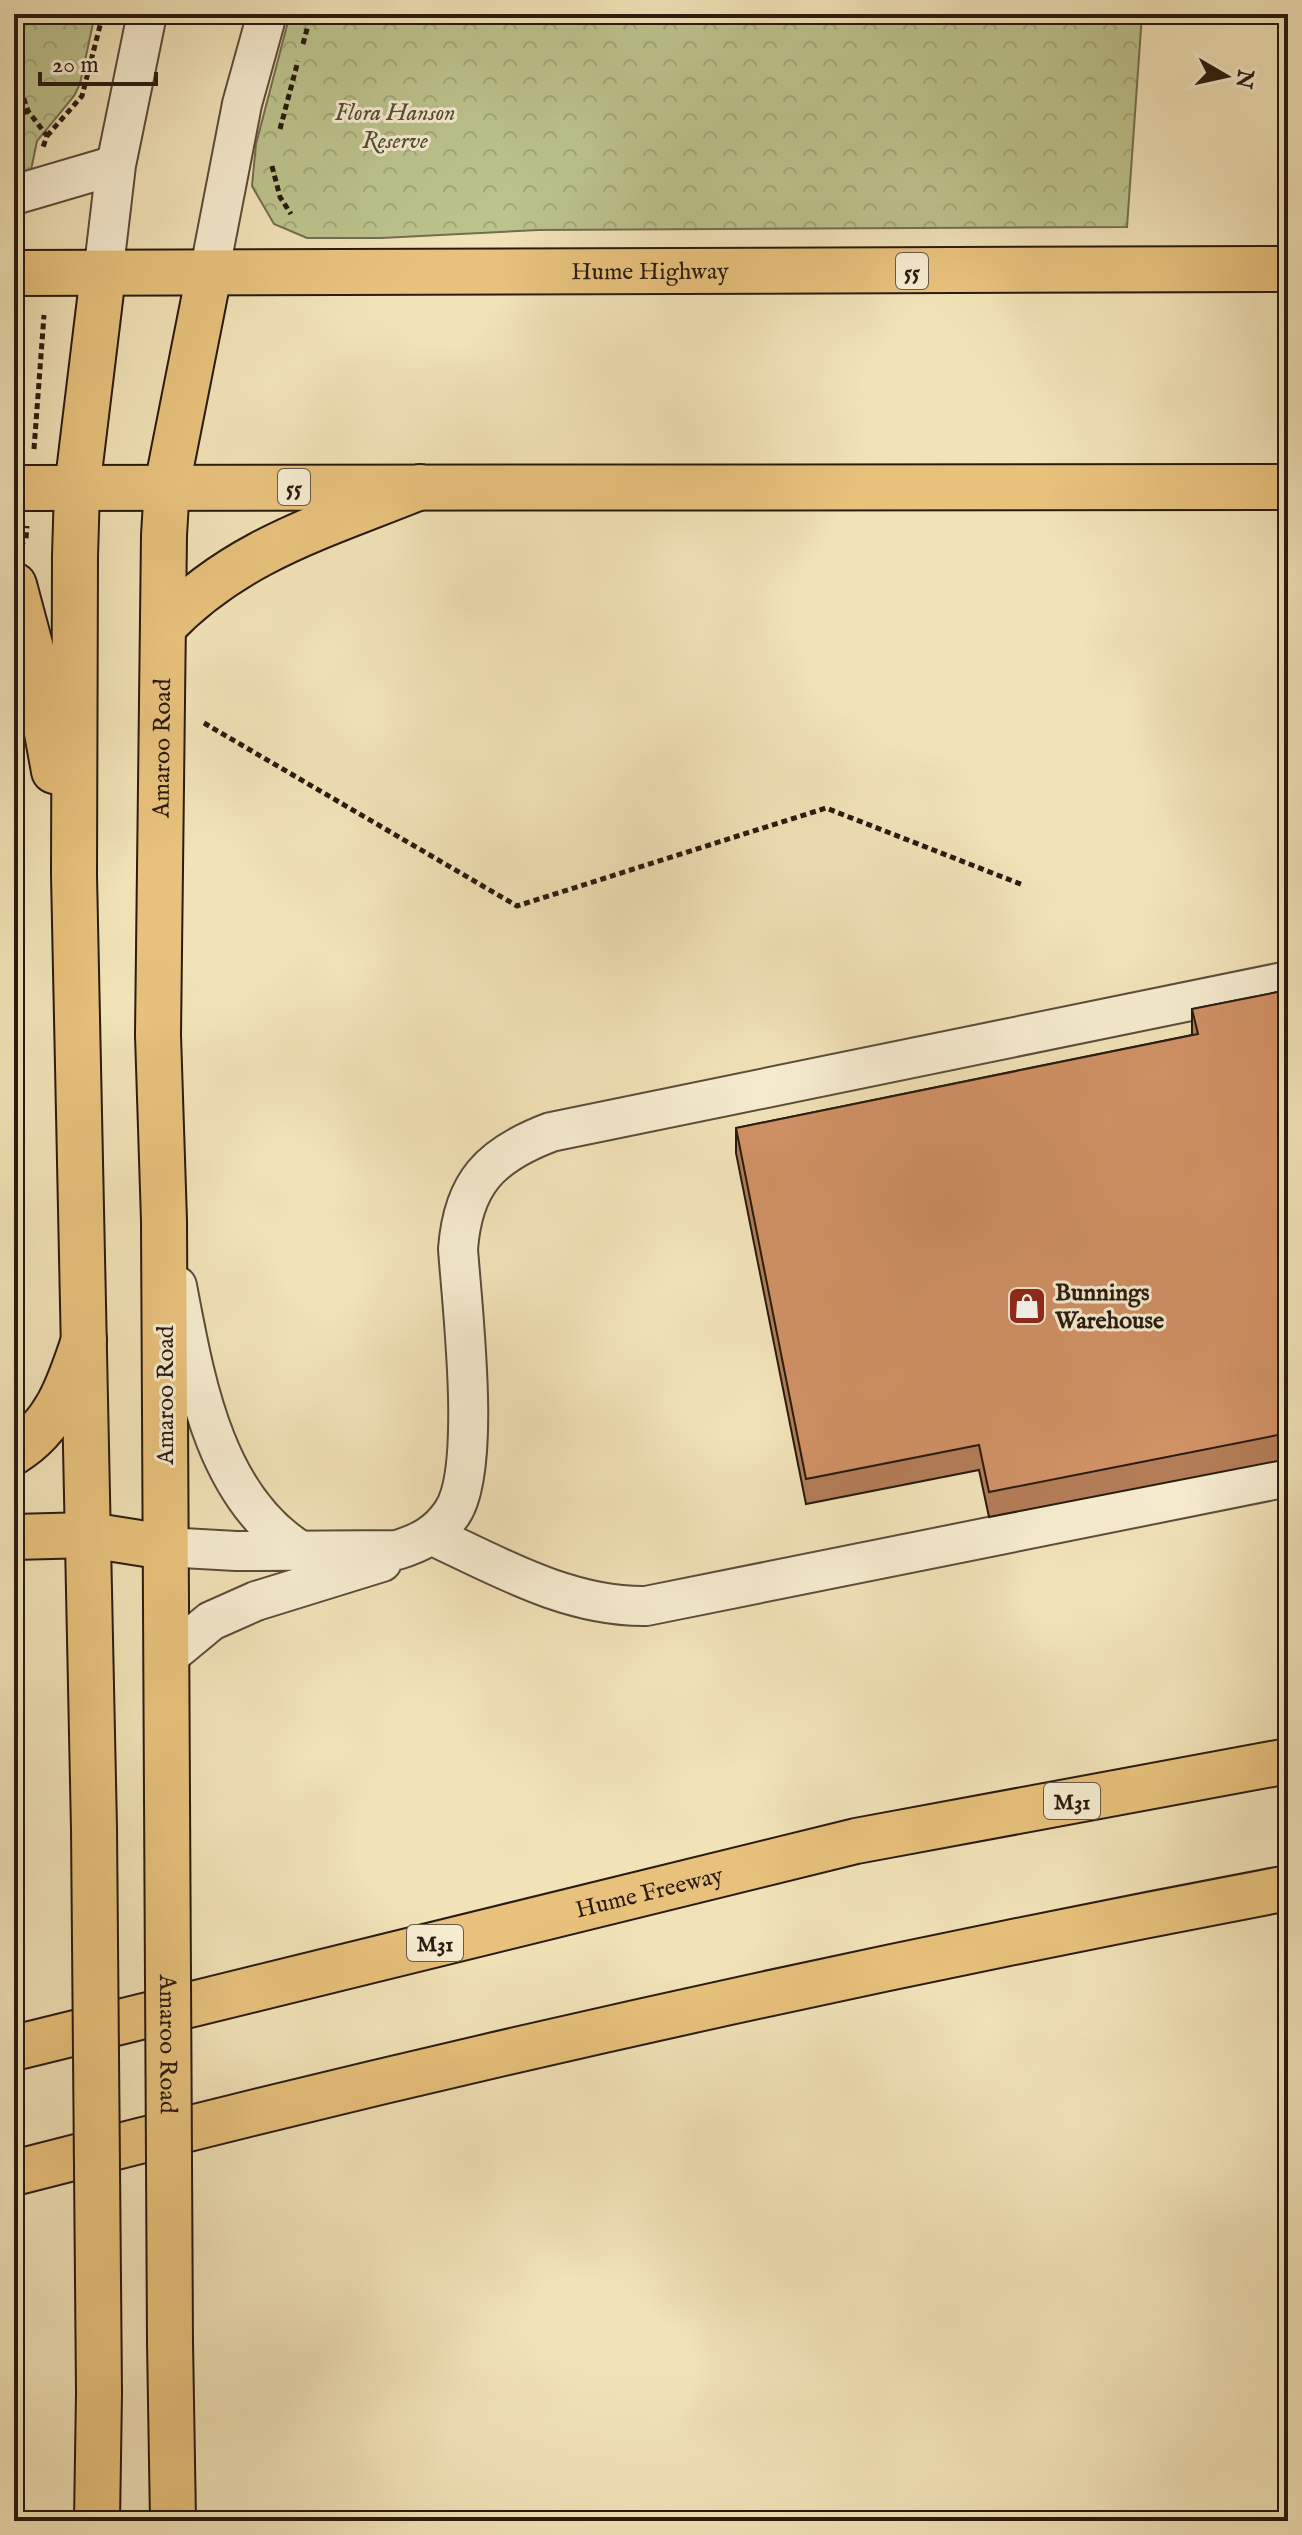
<svg xmlns="http://www.w3.org/2000/svg" width="1302" height="2535" font-family="'IM FELL English',serif">
	<defs>
		<pattern id="forest-crowns" width="20" height="18" patternUnits="userSpaceOnUse" patternTransform="scale(2)"><rect width="20" height="18" fill="#bcc38d"/><path d="M2 6a3 3 0 1 1 6 0M12 15a3 3 0 1 1 6 0" fill="none" stroke="#a2a778"/></pattern>
	</defs>
	<rect width="100%" height="100%" fill="#f1e2b7"/>
	<filter id="stains"><feTurbulence type="fractalNoise" baseFrequency=".0025" numOctaves="4"/><feColorMatrix values="0 0 0 0 .2 0 0 0 0 .09 0 0 0 0 .02 0 0 0 .5 -.17"/></filter>
	<radialGradient id="worn" r=".72"><stop offset=".6" stop-color="#630" stop-opacity="0"/><stop offset="1" stop-color="#630" stop-opacity=".3"/></radialGradient>
	<path fill="url(#forest-crowns)" stroke="#726f4e" stroke-width="2" d="M14,14H95L80,84L74,96L37,141L30,175L14,179Z
		M290,14H1142L1127,227L538,230L381,238H307L274,224L252,186L256,144Z"/>
	<g fill="none" stroke-linecap="round" stroke-linejoin="round">
		<defs>
			<path id="minor" d="M14,195L116,165
				M209,274L242,104L267,14
				M103,275L116,165L147,14
				M177,1286C195,1380 214,1497 301,1551
				M431,1535C499,1567 569,1607 646,1606L1288,1477
				M165,1547L236,1551L397,1550C420,1543 438,1534 452,1513C482,1470 462,1306 458,1249C463,1183 490,1155 551,1132L1288,981
				M165,1659L211,1621L256,1601L382,1562"/>
			<g id="major">
				<path d="M14,585L33,656L54,771"/>
				<path d="M163,627C236,550 324,526 420,487"/>
				<path d="M89,1535L165,1547"/>
				<path id="s1" d="M167,1798L164,1221L158,1035L164,535L167,486L209,274"/>
				<path d="M94,1829L74,875L75,556L77,489L103,275"/>
				<path d="M170,2342L173,2521"/>
				<path d="M97,2521L99,2393"/>
			</g>
			<g id="highway">
				<path id="s2" d="M14,273L1288,269"/>
				<path d="M14,488L1288,487"/>
				<path d="M14,1452C56,1426 69,1385 84,1340"/>
				<path d="M14,1537L89,1535"/>
				<path id="s3" d="M14,2048L856,1841L1288,1761"/>
				<path d="M14,2173C435,2064 860,1969 1288,1888"/>
			</g>
		</defs>
		<use href="#minor" stroke="#5b4d39" stroke-width="42"/>
		<use href="#major" stroke="#291b0f" stroke-width="48"/>
		<use href="#highway" stroke="#291b0f" stroke-width="48"/>
		<path stroke="#291b0f" stroke-width="5" stroke-dasharray="6 4" stroke-linecap="butt" d="M570,14H579
			M303,44L311,14
			M14,70L28,111L47,136L43,147
			M14,117L28,111
			M280,129L298,61
			M47,136L82,96L103,14
			M272,166L280,197L291,214
			M34,449L44,315
			M20,546L26,539L27,526
			M204,723L517,906L826,808L1023,885"/>
		<use href="#minor" stroke="#f6ecd0" stroke-width="38"/>
		<use href="#major" stroke="#e8c17c" stroke-width="44"/>
		<use href="#highway" stroke="#e8c17c" stroke-width="44"/>
		<defs>
			<g id="major-bridge">
				<path id="s4" d="M167,1798L170,2342"/>
				<path d="M94,1829L99,2393"/>
			</g>
		</defs>
		<use href="#major-bridge" stroke="#291b0f" stroke-width="48" stroke-linecap="butt"/>
		<use href="#major-bridge" stroke="#e8c17c" stroke-width="44"/>
	</g>
	<path fill="#b37d57" stroke="#291b0f" stroke-width="2" d="M1288,990V1459L989,1517L979,1470L806,1504L736,1153V1128L1192,1035V1009Z"/>
	<path fill="#d09165" stroke="#291b0f" stroke-width="2" d="M1288,990V1433L989,1492L979,1445L806,1479L736,1128L1198,1034L1192,1009Z"/>
	<defs>
		<symbol id="shop-square" viewBox="-11 -11 22 22"><rect x="-9" y="-9" width="18" height="18" rx="4" fill="#8f2418" stroke="#f6ecd0"/><path d="M-5-2.5h2.3a2.7 3.5 0 0 1 5.4 0H5L5.5 6h-11ZM-1.5-2.5h3a1.5 2.3 0 0 0-3 0Z" fill="#fff"/></symbol>
	</defs>
	<g fill-rule="evenodd">
		<use href="#shop-square" x="1005" y="1284" width="44" height="44"/>
	</g>
	<g text-anchor="middle" stroke-width="6" stroke-linejoin="round" paint-order="stroke">
		<g fill="#f6ecd0" stroke="#665a49" stroke-width="2">
			<rect x="896" y="253" width="32" height="36" rx="6"/>
			<rect x="278" y="469" width="32" height="36" rx="6"/>
			<rect x="1044" y="1783" width="56" height="36" rx="6"/>
			<rect x="407" y="1925" width="56" height="36" rx="6"/>
		</g>
		<g font-size="22" font-weight="bold" fill="#291b0f">
			<text x="912" y="279">55</text>
			<text x="294" y="495">55</text>
			<text x="1072" y="1809">M31</text>
			<text x="435" y="1951">M31</text>
		</g>
		<g font-size="24" font-style="italic" fill="#554d35" stroke="#f6ecd0">
			<text x="395" y="120">Flora Hanson<tspan x="395" dy="28">Reserve</tspan></text>
		</g>
		<g font-size="24" fill="#291b0f" stroke="#f6ecd0">
			<text dy="8" stroke="none"><textPath href="#s2" startOffset="636">Hume Highway</textPath></text>
			<text dy="8" stroke="none"><textPath href="#s1" startOffset="1050">Amaroo Road</textPath></text>
			<text transform="translate(165 1395) rotate(-90)" y="8">Amaroo Road</text>
			<text dy="8" stroke="none"><textPath href="#s3" startOffset="654">Hume Freeway</textPath></text>
			<text dy="8" stroke="none"><textPath href="#s4" startOffset="246">Amaroo Road</textPath></text>
		</g>
		<g font-size="24" font-weight="bold" fill="#291b0f" stroke="#f6ecd0" text-anchor="start">
			<text x="1055" y="1300">Bunnings<tspan x="1055" dy="28">Warehouse</tspan></text>
		</g>
	</g>
	<rect width="1302" height="2535" fill="none" stroke="#f1e2b7" stroke-width="48"/>
	<rect x="16" y="16" width="1270" height="2503" fill="none" stroke="#291b0f" stroke-width="4"/>
	<rect x="24" y="24" width="1254" height="2487" fill="none" stroke="#291b0f" stroke-width="2"/>
	<g transform="translate(1226 76) rotate(99)" stroke="#f6ecd0" stroke-width="6" paint-order="stroke">
	<path d="M0-6L14 30L0 20L-14 30Z" fill="#291b0f"/>
	<text y="-12" font-size="22" font-weight="bold" text-anchor="middle" fill="#291b0f">N</text>
	</g>
	<path d="M40 72v12h116v-12" fill="none" stroke="#291b0f" stroke-width="4"/>
	<text x="52" y="72" font-size="24" fill="#291b0f" stroke="#f6ecd0" stroke-width="6" paint-order="stroke">20 m</text>
	<rect width="100%" height="100%" filter="url(#stains)"/>
	<rect width="100%" height="100%" fill="url(#worn)"/>
</svg>
